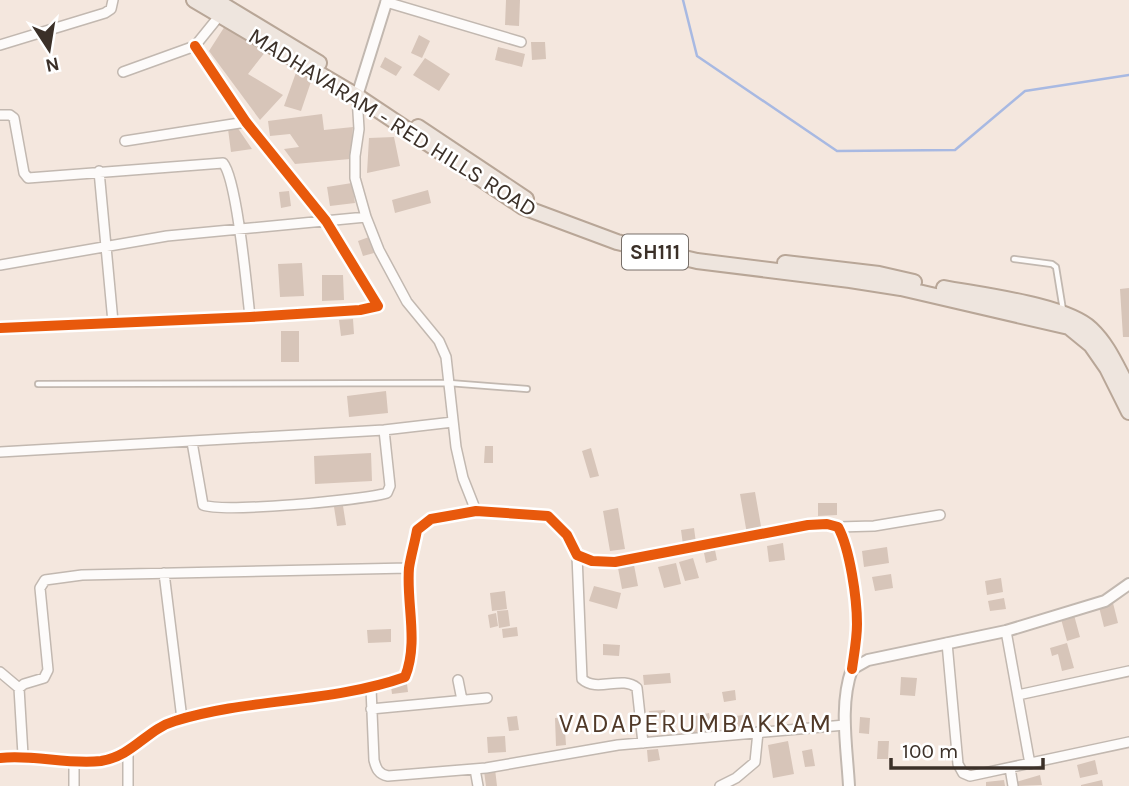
<svg xmlns="http://www.w3.org/2000/svg" width="1129" height="786" font-family="Karla,sans-serif">
	<rect width="100%" height="100%" fill="#f4e7de"/>
	<g fill="none" stroke-linecap="round" stroke-linejoin="round">
		<path stroke="#a8b9e2" stroke-width="2.5" d="M683,0L697,56L837,151L955,150L1025,91L1129,75"/>
	</g>
	<path fill="#d7c5b9" d="M506,0H520L519,26L505,25Z
		M225,26L251,36L266,51L248,74L283,95L260,120L209,51Z
		M419,35L430,41L422,58L411,53Z
		M531,42H545L546,59L532,60Z
		M498,47L525,54L522,67L495,60Z
		M385,57L402,67L396,76L380,67Z
		M425,58L450,74L439,91L413,75Z
		M298,67L314,73L301,111L284,106Z
		M322,114L324,130L353,127L350,159L295,164L284,149L299,147L290,134L270,136L268,121Z
		M237,127L252,149L231,152L228,129Z
		M394,137L400,166L367,173L369,138Z
		M352,183L355,203L330,206L327,187Z
		M428,190L431,203L395,213L392,200Z
		M289,191L291,206L281,208L279,192Z
		M369,237L374,253L363,256L358,241Z
		M302,263L304,296L280,297L278,264Z
		M322,275H343L344,300L322,301Z
		M1129,288V337H1123L1120,289Z
		M353,319L354,334L341,336L339,320Z
		M281,331H299V362H281Z
		M386,391L388,413L349,417L347,396Z
		M485,446H493V463H484Z
		M591,448L599,476L590,478L582,451Z
		M371,453L372,481L315,484L314,456Z
		M755,492L762,532L747,534L740,494Z
		M818,503H837V515L818,516Z
		M343,506L346,525L337,526L334,507Z
		M618,508L625,549L610,551L603,511Z
		M694,528L696,543L683,545L681,530Z
		M783,543L785,560L769,562L767,546Z
		M887,547L889,563L864,567L862,551Z
		M715,550L717,560L706,563L704,553Z
		M693,558L699,578L685,581L679,562Z
		M676,563L681,584L664,588L658,567Z
		M634,565L638,586L622,589L618,568Z
		M891,574L893,588L875,591L872,577Z
		M1001,578L1003,592L987,595L985,581Z
		M594,586L621,593L617,609L589,601Z
		M505,591L507,609L492,611L490,593Z
		M1004,598L1006,609L990,611L988,601Z
		M1113,603L1118,623L1104,627L1099,607Z
		M508,610L510,626L499,628L497,611Z
		M496,613L498,626L490,628L488,615Z
		M1074,615L1080,637L1067,641L1061,619Z
		M517,627L518,636L503,638L502,629Z
		M391,629V642L368,643L367,630Z
		M1067,643L1074,668L1062,671L1058,654L1052,656L1050,648Z
		M603,644L620,645L619,656L603,655Z
		M670,673L671,683L644,685L643,675Z
		M901,677L917,678L915,696L900,695Z
		M407,684L408,692L392,694L391,686Z
		M735,690L736,700L724,702L722,692Z
		M665,710V717L650,718L649,711Z
		M709,713L712,732L693,735L690,717Z
		M749,714L751,728L739,730L736,716Z
		M517,716L519,730L509,731L507,717Z
		M564,717L566,745L556,746L555,718Z
		M860,717L870,718L869,734L859,733Z
		M505,736L506,752L488,753L487,737Z
		M788,741L794,774L773,778L768,745Z
		M878,741H889L888,759H877Z
		M658,749L660,760L648,762L647,750Z
		M812,749L815,766L805,767L802,751Z
		M1095,760L1098,774L1080,778L1077,765Z
		M495,769L497,786H486L484,771Z
		M1040,775L1042,785L1017,786L1016,782Z
		M1004,780L1005,786H986V782Z
		M1102,780L1103,786H1081V785Z"/>
	<g fill="none" stroke-linecap="round" stroke-linejoin="round">
		<defs>
			<path id="service" d="M1014,259L1052,264L1056,267L1063,310
				M38,384L449,383L527,389"/>
			<path id="minor" d="M386,2L521,42
				M0,45L105,13L111,9L113,0
				M123,72L195,46L220,15
				M357,96L359,129L355,156V178L366,217L379,250L407,302L439,341L446,357L456,447L463,478L476,511
				M0,115H10L14,118L24,173L28,178L223,163C237,179 247,290 250,317
				M125,141L246,122
				M99,171L113,322
				M0,265L167,236L366,217
				M0,328L250,317L360,310L378,306L326,221L246,122L195,46
				M192,442L203,505C224,513 363,500 387,493L390,486L384,430
				M0,452L384,430L453,422
				M838,527L874,526L940,515
				M577,555L582,679C597,693 622,675 637,688L643,743
				M164,573L182,719
				M1006,631L1030,764
				M947,643L958,764L963,773L970,776L1129,742
				M0,672L19,688
				M458,680L462,700
				M371,688L374,760C376,768 378,774 388,776L486,768L618,745L845,725
				M1018,695L1129,671
				M371,709L487,698
				M128,753V786
				M23,755L19,688L24,684L44,678L48,670L40,588L45,580L82,575L409,568
				M0,758C34,754 67,765 101,761C133,756 147,729 175,721C249,698 331,703 405,677C419,642 406,603 409,568C411,555 415,542 417,530L431,519L476,511L548,516L567,535L577,555L592,561L615,562L808,525L827,524L838,527C850,549 857,599 857,624C857,639 854,654 852,669
				M1010,768L1013,786
				M475,769L478,786
				M74,786V762
				M720,786L736,778L755,762L758,732"/>
			<path id="tertiary" d="M357,96L387,0
				M849,786C847,748 839,705 852,669L868,660L1006,631L1105,601L1129,584"/>
			<path id="primary" d="M194,0L357,96L523,207L617,242L697,261L850,280L901,288L1069,327L1091,345L1107,368L1129,412
				M215,0L319,63
				M418,127L526,199
				M785,263L879,274L914,282
				M944,288C980,295 1066,305 1091,329C1109,346 1117,368 1129,389"/>
		</defs>
		<use href="#service" stroke="#c2b8b0" stroke-width="8"/>
		<use href="#minor" stroke="#c2b8b0" stroke-width="12"/>
		<use href="#tertiary" stroke="#c2b8b0" stroke-width="14"/>
		<use href="#primary" stroke="#b8a697" stroke-width="18"/>
		<use href="#service" stroke="#fdfbfa" stroke-width="4.5"/>
		<use href="#minor" stroke="#fdfbfa" stroke-width="9"/>
		<use href="#tertiary" stroke="#fdfbfa" stroke-width="10"/>
		<use href="#primary" stroke="#eee5de" stroke-width="14"/>
		<defs>
			<path id="cycleway" d="M0,328L250,317L360,310L378,306L326,221L246,122L195,46
				M0,758C34,754 67,765 101,761C133,756 147,729 175,721C249,698 331,703 405,677C419,642 406,603 409,568C411,555 415,542 417,530L431,519L476,511L548,516L567,535L577,555L592,561L615,562L808,525L827,524L838,527C850,549 857,599 857,624C857,639 854,654 852,669"/>
		</defs>
		<use href="#cycleway" stroke="#fff" stroke-width="15"/>
		<use href="#cycleway" stroke="#e8590c" stroke-width="10"/>
	</g>
	<g text-anchor="middle" stroke-width="5" stroke-linejoin="round" paint-order="stroke">
		<rect fill="#fff" stroke="#766e68" stroke-width="2" x="622" y="234.5" width="66" height="35" rx="5"/>
		<g font-size="21" font-weight="bold" fill="#3b3028">
			<text x="655" y="259">SH111</text>
		</g>
		<g font-size="23" fill="#3b3028" stroke="#fff">
			<text transform="translate(393 122) rotate(32)" y="8">MADHAVARAM - RED HILLS ROAD</text>
		</g>
		<g font-size="26" letter-spacing="2" fill="#503928" stroke="#fff">
			<text x="696" y="732">VADAPERUMBAKKAM</text>
		</g>
	</g>
	<g transform="translate(49 49) rotate(168)" stroke="#ffffff" stroke-width="5" paint-order="stroke">
	<path d="M0-5L12 26L0 18L-12 26Z" fill="#3b3028"/>
	<text y="-10" font-size="19" font-weight="bold" text-anchor="middle" fill="#3b3028">N</text>
	</g>
	<path d="M891 758v10h152v-10" fill="none" stroke="#3b3028" stroke-width="3.5"/>
	<text x="902" y="758" font-size="21" fill="#3b3028" stroke="#ffffff" stroke-width="5" paint-order="stroke">100 m</text>
</svg>
